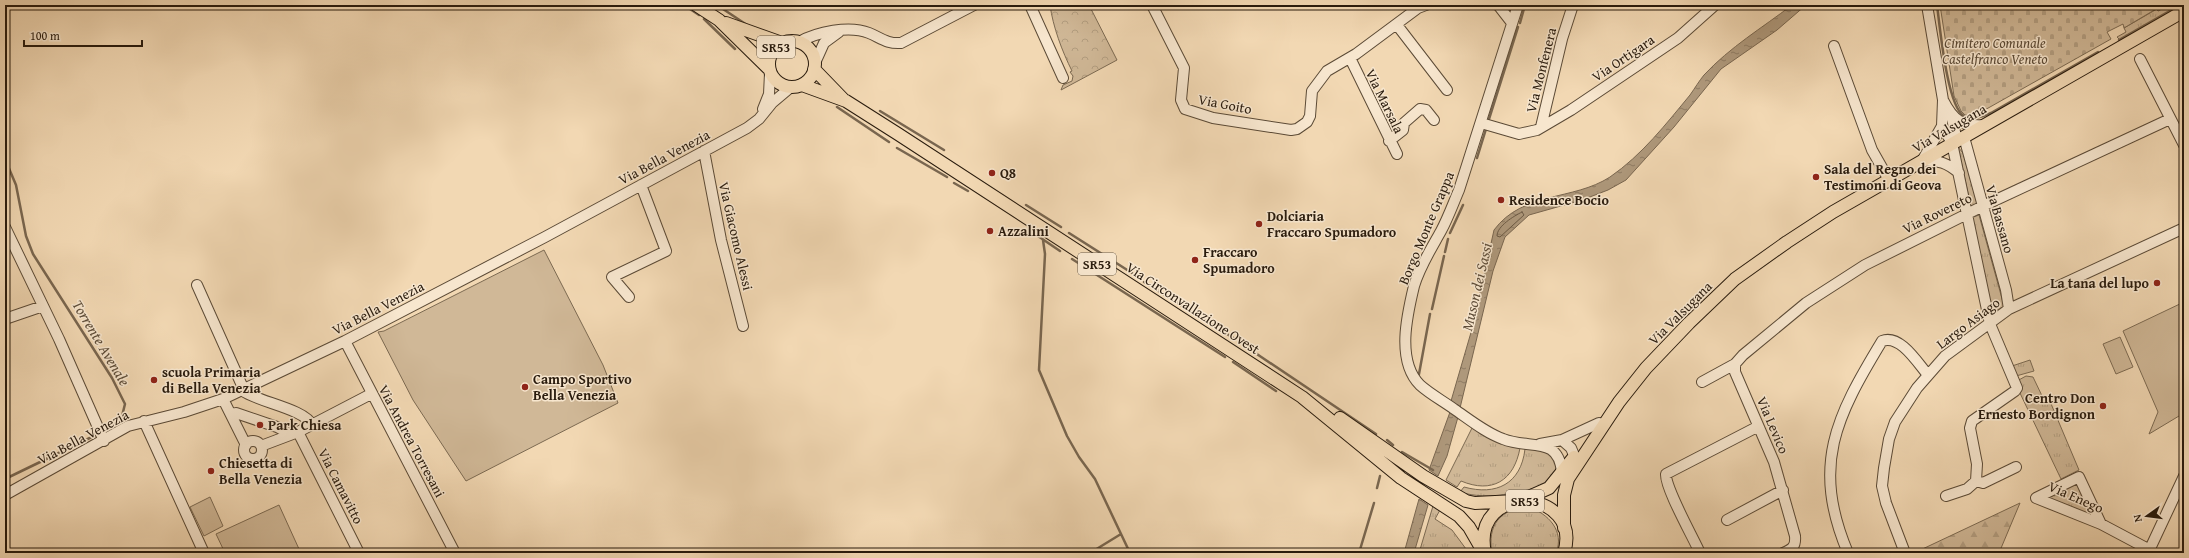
<svg xmlns="http://www.w3.org/2000/svg" width="2189" height="558" font-family="'Gentium Book Plus',serif">
	<defs>
		<pattern id="grass-tufts" width="24" height="20" patternUnits="userSpaceOnUse"><rect width="24" height="20" fill="#d0b897"/><path d="M3 7l-1-3M5 7V3M7 7l1-3M15 17l-1-3M17 17v-4M19 17l1-3" fill="none" stroke="#b39e81"/></pattern>
		<pattern id="forest-firs" width="22" height="20" patternUnits="userSpaceOnUse"><rect width="22" height="20" fill="#d0b897"/><path d="M5 1l3.5 6h-7zM16 11l3.5 6h-7z" fill="#b39e81"/></pattern>
		<pattern id="cemetery-stones" width="16" height="16" patternUnits="userSpaceOnUse"><rect width="16" height="16" fill="#d0b897"/><path d="M2 7V4a2 2 0 0 1 4 0v3zM10 15v-3a2 2 0 0 1 4 0v3z" fill="#b39e81"/></pattern>
		<pattern id="park-crowns" width="20" height="18" patternUnits="userSpaceOnUse"><rect width="20" height="18" fill="#d0b897"/><path d="M2 6a3 3 0 1 1 6 0M12 15a3 3 0 1 1 6 0" fill="none" stroke="#b39e81"/></pattern>
		<pattern id="water-ripples" width="26" height="14" patternUnits="userSpaceOnUse"><rect width="26" height="14" fill="#ae987b"/><path d="M2 4q2-2 4 0t4 0M15 11q2-2 4 0t4 0" fill="none" stroke="#8e7b63"/></pattern>
	</defs>
	<rect width="100%" height="100%" fill="#f2d8b3"/>
	<filter id="stains"><feTurbulence type="fractalNoise" baseFrequency=".005" numOctaves="4"/><feColorMatrix values="0 0 0 0 .2 0 0 0 0 .09 0 0 0 0 .02 0 0 0 .5 -.17"/></filter>
	<radialGradient id="worn" r=".72"><stop offset=".6" stop-color="#630" stop-opacity="0"/><stop offset="1" stop-color="#630" stop-opacity=".3"/></radialGradient>
	<path fill="url(#grass-tufts)" stroke="#7c6a52" d="M2169,5L2184,6L2122,42L2117,37L2126,32L2124,28L2157,9L2158,11Z
		M1958,147L1963,153L1977,203L1971,207Z
		M1979,215L2004,306L1991,314L1971,218Z
		M2030,360L2034,371L2016,376L2012,366Z
		M2026,376L2033,377L2044,400L2049,399L2079,470L2061,479L2019,391L2017,381Z
		M1473,426L1493,440L1520,448C1514,481 1492,494 1461,481L1457,487L1446,480Z
		M1525,449C1543,450 1552,447 1558,466L1549,483C1522,493 1489,501 1460,492L1464,487C1496,496 1521,484 1525,449Z
		M2077,483L2094,518L2048,498L2049,496Z
		M1433,506L1440,510L1435,519L1452,530L1469,553H1419Z
		M1528,507C1548,513 1565,531 1556,553H1492C1487,525 1500,509 1528,507Z"/>
	<path fill="url(#forest-firs)" stroke="#7c6a52" d="M2020,503L1999,553H1914Z"/>
	<path fill="url(#cemetery-stones)" stroke="#7c6a52" d="M1940,5H2169L2158,11L2156,9L2124,28L2123,24L2107,32L2111,39L1974,116L1965,115L1961,111L1954,96Z"/>
	<path fill="url(#park-crowns)" stroke="#7c6a52" d="M1050,5H1089L1117,60L1061,90L1063,85L1072,81L1073,76L1070,72L1072,71C1062,51 1053,27 1050,5Z"/>
	<path fill="#d0b897" stroke="#7c6a52" d="M544,250L603,365L618,403L466,481L413,400L378,332L384,331Z
		M2184,302V413L2149,434L2158,412L2123,331Z
		M2120,337L2133,367L2116,374L2103,344Z
		M210,497L223,526L204,536L190,507Z
		M279,505L299,549L291,553H225L216,534Z"/>
	<path fill="url(#water-ripples)" stroke="#79664f" d="M1792,5H1806L1777,30L1721,69L1674,127L1626,180L1608,190L1582,200L1529,215L1505,237L1493,271L1460,408L1451,401L1472,329L1494,230C1523,191 1573,201 1610,177C1642,155 1666,124 1690,95C1695,88 1699,81 1704,75C1730,47 1762,28 1792,5Z
		M1450,412L1458,417L1447,456L1438,476L1429,470Z
		M1419,499L1428,505L1414,553H1404Z"/>
	<g fill="none" stroke-linecap="round" stroke-linejoin="round">
		<path stroke="#6c5a44" stroke-width="1" d="M1522,212L1524,215L1500,237L1497,236C1497,226 1514,216 1522,212Z"/>
		<path stroke="#79664f" stroke-width="2.5" d="M684,5L699,15
			M717,5L747,25
			M1937,5C1940,27 1947,106 1964,116C1973,121 1983,116 1991,113L2098,52
			M704,19L735,49
			M1520,23L1525,5
			M2119,40L2180,5
			M837,107L889,142
			M880,111L944,150
			M1489,119L1518,27
			M897,148L947,177
			M1477,158L1486,129
			M5,159L16,185L26,236L33,254L112,378L125,404L121,420L102,431
			M954,183L968,191
			M1026,205L1061,227
			M1032,232L1060,251
			M1069,233L1132,273
			M1450,233L1463,205
			M1043,240L1045,254L1039,370L1067,436L1079,457L1095,479L1130,553
			M1445,252L1448,239
			M1072,259L1225,357
			M1144,282L1235,339
			M1432,309L1444,256
			M1245,346L1376,434
			M1233,362L1276,391
			M1419,374L1430,314
			M1387,440L1393,445
			M1402,452L1433,470
			M5,479L98,434
			M1377,488L1380,476
			M1090,553L1121,534
			M1359,553L1374,503"/>
		<defs>
			<path id="minor" d="M1030,5L1063,78
				M1152,5L1184,68L1181,100L1185,109L1213,118L1291,130L1297,129L1307,122L1310,116L1312,91L1327,71L1356,54L1418,8L1426,5
				M1498,5L1512,23
				M1518,5L1459,190C1453,204 1448,218 1441,231C1431,249 1420,266 1414,286C1407,315 1396,361 1420,385C1430,394 1443,401 1454,409C1470,420 1486,433 1503,439C1530,450 1558,435 1562,472
				M1927,5L1943,100C1953,120 1962,127 1985,125
				M1397,25L1447,90
				M799,42C817,32 849,25 869,33C881,38 887,44 901,43L974,5
				M1834,46L1872,150L1889,180
				M1350,58L1397,154
				M2140,59L2184,145
				M815,63L824,43L839,32
				M763,109L769,94L770,73
				M1951,114L1957,141
				M1481,123L1519,134L1537,130L1571,110L1678,38L1715,5
				M1942,126L1952,143L1990,324L2017,388L2015,391L1972,421L1970,428L1977,464L1976,481L1967,489L1946,496
				M1541,127L1562,39L1573,5
				M1964,137L2006,290L2009,309
				M1389,141L1403,130L1404,123L1420,109L1426,110L1434,120
				M704,151L721,240L743,326
				M1922,161L1942,126L1943,100
				M1923,161C1939,160 1947,163 1959,173
				M5,227L59,339L104,441
				M197,285L244,390
				M629,297L612,277L666,251L641,185
				M5,319L43,306
				M345,341L455,553
				M1702,382L1735,364
				M243,391C258,402 305,409 312,425
				M223,399L246,445
				M231,415L236,413L277,427L286,432L287,436
				M144,421L204,553
				M298,432L359,553
				M1562,440L1571,448L1576,460L1573,464
				M244 450a9 9 0 1 1 18 0a9 9 0 1 1-18 0Z
				M1540,444L1562,440L1599,423
				M261,446L298,432L371,394
				M1976,481L1983,483L2016,467
				M5,495L128,426L184,412L223,399L345,341L545,237L747,128L759,119L772,103L791,87
				M1727,520L1783,490
				M2101,524L2079,477L2036,498L2101,524L2150,550
				M1700,553C1693,537 1665,488 1666,474L1757,427
				M1783,553C1792,549 1796,547 1795,536L1774,462L1735,372V364L1743,355L1806,303L1865,265L1985,205L2170,119
				M1848,553C1811,465 1836,417 1882,341C1900,334 1917,362 1928,375
				M1905,553L1886,503L1882,486L1884,468L1889,439L1895,422L1917,388L1945,356L2009,309L2184,228
				M2148,553L2184,476"/>
			<path id="major" d="M696,5L719,20L769,69
				M726,23L782,43
				M769 64a23 23 0 1 1 46 0a23 23 0 1 1-46 0Z
				M814,69L843,99
				M802,85L846,101L898,134L1302,397L1401,478L1459,516L1469,527L1484,553
				M1340,418L1423,476L1466,501L1475,503L1516,501
				M1522,500L1549,488L1574,457
				M1564,528V495L1568,479L1619,402L1646,368L1689,323L1735,279L1787,242L1833,212L2184,11
				M1485,553C1470,481 1584,488 1564,553"/>
		</defs>
		<use href="#minor" stroke="#5b4a36" stroke-width="12"/>
		<use href="#major" stroke="#291b0d" stroke-width="14"/>
		<use href="#minor" stroke="#f7e6ce" stroke-width="10"/>
		<use href="#major" stroke="#f2d8b3" stroke-width="12"/>
	</g>
	<g fill="#8f2418" stroke="#f7e6ce" stroke-width="1.5">
		<circle cx="992" cy="173" r="4"/>
		<circle cx="1816" cy="177" r="4"/>
		<circle cx="1501" cy="200" r="4"/>
		<circle cx="1259" cy="224" r="4"/>
		<circle cx="990" cy="231" r="4"/>
		<circle cx="1195" cy="260" r="4"/>
		<circle cx="2157" cy="283" r="4"/>
		<circle cx="154" cy="380" r="4"/>
		<circle cx="525" cy="387" r="4"/>
		<circle cx="2103" cy="406" r="4"/>
		<circle cx="260" cy="425" r="4"/>
		<circle cx="211" cy="471" r="4"/>
	</g>
	<g text-anchor="middle" stroke-width="3" stroke-linejoin="round" paint-order="stroke">
		<g fill="#f7e6ce" stroke="#675847" stroke-width="1">
			<rect x="757" y="36" width="38" height="22" rx="3"/>
			<rect x="1078" y="253" width="38" height="22" rx="3"/>
			<rect x="1506" y="490" width="38" height="22" rx="3"/>
		</g>
		<g font-size="13" font-weight="bold" fill="#291b0d">
			<text x="776" y="52">SR53</text>
			<text x="1097" y="269">SR53</text>
			<text x="1525" y="506">SR53</text>
		</g>
		<g font-size="14" font-style="italic" fill="#5b4a36" stroke="#f7e6ce">
			<text x="1995" y="48">Cimitero Comunale<tspan x="1995" dy="16">Castelfranco Veneto</tspan></text>
		</g>
		<g font-size="14" fill="#291b0d" stroke="#f7e6ce">
			<text transform="translate(1623 58) rotate(-34)" y="5">Via Ortigara</text>
			<text transform="translate(1541 70) rotate(-76)" y="5">Via Monfenera</text>
			<text transform="translate(1385 101) rotate(64)" y="5">Via Marsala</text>
			<text transform="translate(1225 104) rotate(11)" y="5">Via Goito</text>
			<text transform="translate(1949 128) rotate(-30)" y="5">Via Valsugana</text>
			<text transform="translate(664 157) rotate(-28)" y="5">Via Bella Venezia</text>
			<text transform="translate(1937 213) rotate(-26)" y="5">Via Rovereto</text>
			<text transform="translate(2000 219) rotate(74)" y="5">Via Bassano</text>
			<text transform="translate(1426 228) rotate(-67)" y="5">Borgo Monte Grappa</text>
			<text transform="translate(736 236) rotate(77)" y="5">Via Giacomo Alessi</text>
			<text transform="translate(378 308) rotate(-27)" y="5">Via Bella Venezia</text>
			<text transform="translate(1193 308) rotate(33)" y="5">Via Circonvallazione Ovest</text>
			<text transform="translate(1680 313) rotate(-45)" y="5">Via Valsugana</text>
			<text transform="translate(1968 323) rotate(-37)" y="5">Largo Asiago</text>
			<text transform="translate(1773 425) rotate(67)" y="5">Via Levico</text>
			<text transform="translate(83 437) rotate(-28)" y="5">Via Bella Venezia</text>
			<text transform="translate(412 441) rotate(62)" y="5">Via Andrea Torresani</text>
			<text transform="translate(341 486) rotate(63)" y="5">Via Camavitto</text>
			<text transform="translate(2076 497) rotate(24)" y="5">Via Enego</text>
		</g>
		<g font-size="14" font-weight="bold" fill="#291b0d" stroke="#f7e6ce" text-anchor="start">
			<text x="1824" y="174">Sala del Regno dei<tspan x="1824" dy="16">Testimoni di Geova</tspan></text>
			<text x="1000" y="178">Q8</text>
			<text x="1509" y="205">Residence Bocio</text>
			<text x="1267" y="221">Dolciaria<tspan x="1267" dy="16">Fraccaro Spumadoro</tspan></text>
			<text x="998" y="236">Azzalini</text>
			<text x="1203" y="257">Fraccaro<tspan x="1203" dy="16">Spumadoro</tspan></text>
			<text x="2149" y="288" text-anchor="end">La tana del lupo</text>
			<text x="162" y="377">scuola Primaria<tspan x="162" dy="16">di Bella Venezia</tspan></text>
			<text x="533" y="384">Campo Sportivo<tspan x="533" dy="16">Bella Venezia</tspan></text>
			<text x="2095" y="403" text-anchor="end">Centro Don<tspan x="2095" dy="16">Ernesto Bordignon</tspan></text>
			<text x="268" y="430">Park Chiesa</text>
			<text x="219" y="468">Chiesetta di<tspan x="219" dy="16">Bella Venezia</tspan></text>
		</g>
		<g font-size="15" font-style="italic" fill="#5e4d39" stroke="#f7e6ce">
			<text transform="translate(1477 287) rotate(-77)" y="5">Muson dei Sassi</text>
			<text transform="translate(101 343) rotate(59)" y="5">Torrente Avenale</text>
		</g>
	</g>
	<rect width="2189" height="558" fill="none" stroke="#f2d8b3" stroke-width="20"/>
	<rect x="6" y="6" width="2177" height="546" fill="none" stroke="#291b0d" stroke-width="2"/>
	<rect x="10" y="10" width="2169" height="538" fill="none" stroke="#291b0d"/>
	<g transform="translate(2147 516) rotate(256)" stroke="#f7e6ce" stroke-width="3" paint-order="stroke">
	<path d="M0-3L7 15L0 10L-7 15Z" fill="#291b0d"/>
	<text y="-6" font-size="11" font-weight="bold" text-anchor="middle" fill="#291b0d">N</text>
	</g>
	<path d="M24 40v6h118v-6" fill="none" stroke="#291b0d" stroke-width="2"/>
	<text x="30" y="40" font-size="12" fill="#291b0d" stroke="#f7e6ce" stroke-width="3" paint-order="stroke">100 m</text>
	<rect width="100%" height="100%" filter="url(#stains)"/>
	<rect width="100%" height="100%" fill="url(#worn)"/>
</svg>
